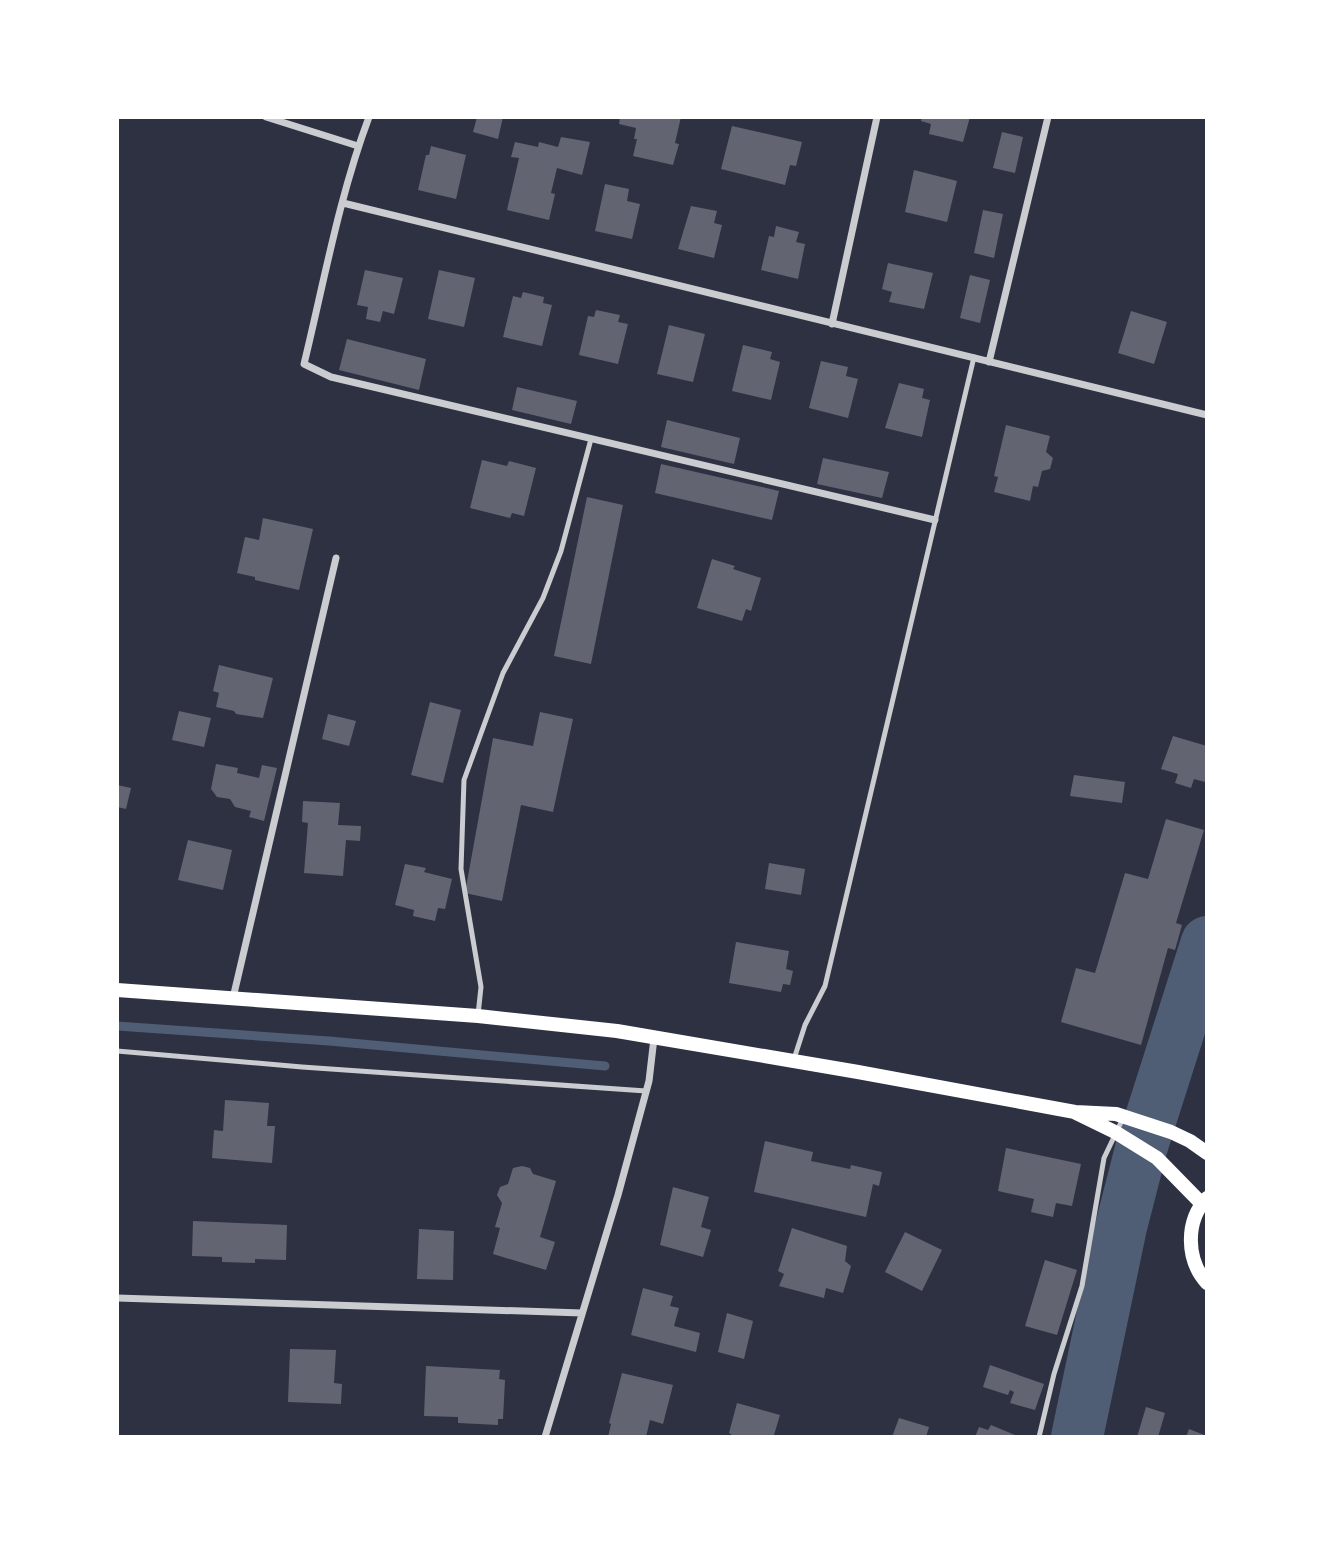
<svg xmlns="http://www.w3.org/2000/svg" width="1324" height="1554" font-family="'Work Sans',sans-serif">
	<rect width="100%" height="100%" fill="#2d3142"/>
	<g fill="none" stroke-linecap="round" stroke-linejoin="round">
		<path stroke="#4f5d75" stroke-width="9" d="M117,1026L329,1041L605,1066"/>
		<path stroke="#4f5d75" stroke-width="52" d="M1077,1437L1121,1227L1141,1149L1207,942"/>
	</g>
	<path fill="#626471" d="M477,117H503L498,139L473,132Z
		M620,117H681L675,143L679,144L673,165L633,156L637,139H634L636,128L619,124Z
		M922,117H970L963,142L929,134L931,124L921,121Z
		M732,126L802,142L796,166L790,165L785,185L721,169Z
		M1002,132L1023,137L1015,173L993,168Z
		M561,137L590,142L582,175L557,168L551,193L555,194L549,220L507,210L519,158L511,157L515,142L538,147L539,142L558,147Z
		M431,146L466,155L456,199L418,190L426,155H429Z
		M914,170L957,181L947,222L905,212Z
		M605,184L629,189L627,201L640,204L632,239L595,231Z
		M691,206L717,211L714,223L722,225L714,258L678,249Z
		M983,210L1003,214L994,258L974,253Z
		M776,226L799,232L796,242L805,244L798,279L761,270L769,236L774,237Z
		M888,263L933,273L924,309L889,302L892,292L882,289Z
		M365,270L403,278L394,314L383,311L380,322L366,319L368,307L357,305Z
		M439,270L475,278L464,327L428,319Z
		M970,275L990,280L980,323L960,318Z
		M523,292L544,297L543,303L552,305L542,346L503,337L513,296L521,298Z
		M596,310L620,315L618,322L628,324L618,364L579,355L588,316L594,317Z
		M1131,311L1167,322L1154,364L1118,353Z
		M669,325L705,334L693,382L657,374Z
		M347,339L426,359L419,390L339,370Z
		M743,345L772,352L770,359L780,362L771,400L732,391Z
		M821,361L848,367L846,376L858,379L848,418L809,408Z
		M899,383L924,389L922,398L930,400L922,437L885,428Z
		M517,387L577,401L571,424L512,410Z
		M667,420L740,438L734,464L661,447Z
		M1006,425L1050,436L1046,452L1053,458L1050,469L1042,471L1038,487L1033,486L1030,501L994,492L998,477L994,476Z
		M823,458L889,472L882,498L817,484Z
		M482,460L507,466L509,461L536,468L524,516L512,513L510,518L470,508Z
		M661,464L779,491L772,520L655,493Z
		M587,497L623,505L591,664L554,656Z
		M263,518L313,529L299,590L255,580V577L237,573L245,537L259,540Z
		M712,559L735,566L733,569L761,578L751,611L746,609L742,621L697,608Z
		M219,665L273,678L263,718L236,714L234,711L216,707L219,693L213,691Z
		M430,702L461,710L443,783L411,775Z
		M179,711L211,718L204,747L172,740Z
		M540,712L573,719L553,812L521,805L502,901L465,893L493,738L533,746Z
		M328,714L356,721L349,746L322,739Z
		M1173,736L1207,746L1205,782L1194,779L1191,788L1175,783L1178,774L1161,769Z
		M216,764L238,768L237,773L259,778L262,765L277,768L264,821L249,817L251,811L235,807L230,799L217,797L211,789Z
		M1074,775L1125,782L1122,803L1070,796Z
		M117,785L131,788L126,809L117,807Z
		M303,801L340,803L338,825L361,826L360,841L346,840L343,876L304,873L308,823L302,822Z
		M1166,819L1204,830L1176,923L1182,925L1175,950L1168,948L1141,1045L1061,1022L1076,968L1095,973L1125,873L1148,879Z
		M188,840L232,850L223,890L178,880Z
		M769,863L805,869L801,895L765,889Z
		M405,864L426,868L424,872L452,879L445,909L438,908L435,921L413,916L414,910L395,905Z
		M736,942L789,951L786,969L793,971L790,985L783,984L781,992L729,983Z
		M225,1100L269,1103L267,1126H275L272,1163L212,1158L214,1130L223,1131Z
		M765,1141L813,1152L811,1161L850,1169L851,1165L882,1172L879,1186L873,1184L866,1217L754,1192Z
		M1006,1148L1081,1164L1072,1206L1056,1203L1053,1217L1031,1212L1034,1199L998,1191Z
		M522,1166L530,1168L533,1174L556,1181L540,1237L555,1242L546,1270L493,1254L500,1228L495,1227L502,1203L497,1195L500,1187L508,1184L513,1168Z
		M673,1187L709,1197L701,1227L711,1230L703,1257L660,1245Z
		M193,1221L287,1225L286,1260L255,1259V1263L222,1262V1257L192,1256Z
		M792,1228L847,1246L845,1261L851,1266L843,1293L826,1288L824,1298L779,1286L784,1274L778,1271Z
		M419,1229L454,1231L453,1280L417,1279Z
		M905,1232L942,1250L922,1291L885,1272Z
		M1045,1260L1077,1270L1057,1335L1025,1326Z
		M643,1288L673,1296L670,1306L679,1308L674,1326L700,1333L696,1352L631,1335Z
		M727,1313L753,1321L744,1359L718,1352Z
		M290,1349L336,1350L334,1383L342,1384L341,1404L288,1402Z
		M990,1365L1044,1384L1035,1410L1010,1403L1014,1392L1010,1390L1008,1395L983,1387Z
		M426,1366L500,1370L499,1379L505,1380L503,1419H498V1425L458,1423V1417L424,1416Z
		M622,1373L673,1385L663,1424L650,1420L646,1437H608L611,1424L609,1423Z
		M737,1403L780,1415L774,1435L735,1437L729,1433Z
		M1146,1407L1165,1413L1158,1437H1137Z
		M899,1418L929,1427L926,1437H892Z
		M991,1425L1020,1437H975L979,1427L988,1430Z
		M1189,1429L1207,1436V1437H1186Z"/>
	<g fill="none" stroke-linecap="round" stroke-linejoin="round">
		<path stroke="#caccd0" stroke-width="5" d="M478,1015L481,987L461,869L464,780L503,673L543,598L561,551L591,439
			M117,1051L302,1067L646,1091
			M794,1059L805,1025L825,986L974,357
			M1039,1437L1054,1374L1082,1286L1104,1158L1124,1116"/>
		<path stroke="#caccd0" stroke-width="7" d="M266,117L358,146
			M369,117C339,197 324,282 304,364L331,377L935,520
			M343,203L1207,415
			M832,324L877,117
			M989,362L1048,117
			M233,998L336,558
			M117,1298L582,1313
			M545,1437L618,1195L649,1081L654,1038"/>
		<path stroke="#fff" stroke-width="14" d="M117,990L478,1016L617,1031L858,1072L1075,1112L1116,1114L1171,1132L1190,1141L1207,1153
			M1076,1113L1115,1132L1157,1158L1202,1204
			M1207,1198C1185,1221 1186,1260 1207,1283"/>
	</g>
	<rect width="1324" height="1554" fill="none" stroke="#ffffff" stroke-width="238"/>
</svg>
